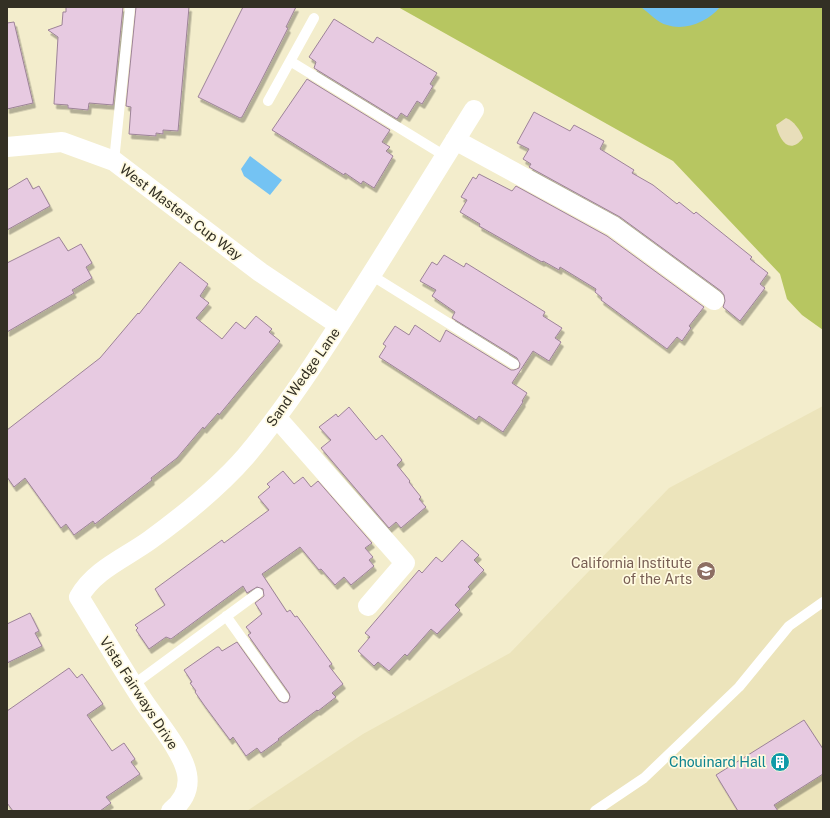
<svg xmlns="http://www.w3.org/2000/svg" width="830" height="818" font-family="'Public Sans',sans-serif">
	<defs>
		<filter id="shadow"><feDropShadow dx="2.5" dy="4.5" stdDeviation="0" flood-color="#0004"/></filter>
	</defs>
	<rect width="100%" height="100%" fill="#f3edcc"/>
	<path fill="#ece4bb" d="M823,406V811H247L363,734L510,653L669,488Z"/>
	<path fill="#b7c661" d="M398,7H823V330L802,315L787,299L780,274L673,161Z"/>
	<path fill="#e8deba" d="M786,118C793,120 801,131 803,138C789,156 779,139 776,125Z"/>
	<path fill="#74c3f3" d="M641,7H720C708,22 685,31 667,25C658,23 649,13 641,7Z
		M250,156L282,180L270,195L244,176L241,169Z"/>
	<path fill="#e7cae1" stroke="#9d8398" filter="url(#shadow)" d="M66,7H123L113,105L89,103L88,110L68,108V105L54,104L58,37L48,30L62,25L63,12H66Z
		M136,7H189L178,131L163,130V134L156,133V136L129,134L131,107L126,106Z
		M243,7H296L286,27L288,28L260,83L242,117L240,118L198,97Z
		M334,19L373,43L377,37L437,73L430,84L433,86L422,104L417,101L407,117L401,113L397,119L314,68L316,62L309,57Z
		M14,22L33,103L7,109V23Z
		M307,79L390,130L382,142L390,147L386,151L393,156L374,188L363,181L361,184L345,173L344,175L272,130Z
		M534,112L570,131L574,125L604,141L600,149L634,170L632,173L653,185L677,204L679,202L694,214L696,212L752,257L750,259L768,273L760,284L765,288L740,321L723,307L725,301L724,295L721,291L620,217L529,167L531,164L523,159L529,149L517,143Z
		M479,174L512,191L516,186L607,236L704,307L689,326L691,328L682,341L677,337L667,349L601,300L602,298L595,292L596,289L560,267L559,270L543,261L542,262L479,226L480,224L460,212L467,200L461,197L473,177L476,179Z
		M27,178L33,189L39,186L50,206L7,230V190Z
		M59,237L68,251L81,244L92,263L86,267L92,278L72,290L74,293L7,332V263Z
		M444,255L464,267L466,263L545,312L543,316L562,328L555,338L561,342L549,361L533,351L512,383L527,393L522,401L523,402L503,432L479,416L476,420L379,357L386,346L383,344L395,326L409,335L415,325L440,342L446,330L511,370H514L519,368L520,364L517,358L452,318L455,312L432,296L436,290L420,281L432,262L437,265Z
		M180,262L208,284L200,296L209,303L196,318L222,339L236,322L245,329L256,316L272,329L269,332L280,341L219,415L218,413L204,429L203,427L177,458L151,478L152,480L95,524L93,521L74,535L66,524L61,528L25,478L14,487L7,477V430L100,358L138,313L139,314Z
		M349,407L376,440L382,435L402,460L397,465L410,481L409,482L421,497L419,499L426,507L401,528L396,522L389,528L321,448L331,440L319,427L336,414L338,417Z
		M283,471L294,484L303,477L311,487L318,481L372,543L365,548L373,557L369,560L374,566L351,585L344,577L335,585L321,569L319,570L300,547L262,574L287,612L290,610L295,617L297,616L332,664L329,666L343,684L332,693L336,697L318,711L317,710L278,739L279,740L261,753L257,748L246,756L233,737L230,740L204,705L195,692L196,691L190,683L192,682L184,670L217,647H219L222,651L237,642L279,701L284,703L288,702L290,697L289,693L248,635L251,633L246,627L262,614L255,603L264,596L263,589L257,587L247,593L243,586L171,639L166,637L149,649L136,630L138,628L135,625L165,605L155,589L222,540L224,543L269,510L258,497L270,487L267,484Z
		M462,540L479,555L474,560L484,570L468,587L470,589L455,605L460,610L437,634L431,629L407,656L405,654L389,671L378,662L374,666L358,651L370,637L365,633L419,570L422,573L436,557L442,562Z
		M30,613L39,631L35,633L42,646L7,663V624Z
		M69,668L77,678L82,674L103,704L87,715L112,751L124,743L135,759L131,762L140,774L106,797L111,803L100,811H13L7,803V711Z
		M804,720L823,749V774L774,805L778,811H738L716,775Z"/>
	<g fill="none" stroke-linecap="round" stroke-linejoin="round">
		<path stroke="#fff" stroke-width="10" d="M290,61L445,156
			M268,101L314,18
			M114,161L130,7
			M371,275L514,364
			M226,616L284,697
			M133,685L258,593
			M595,811L644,778L739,687L789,626L823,602"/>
		<path stroke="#fff" stroke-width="20" d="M455,140L613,226L714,300
			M7,147L62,142L114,161L260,272L339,325
			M277,418L405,563L368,606
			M171,811C182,802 190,790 187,774C183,751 155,719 142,699C120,665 100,631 79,597C94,570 125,558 150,540C183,516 219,487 246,456C288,406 324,349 359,294C398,233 436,171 474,110"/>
	</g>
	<defs>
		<symbol id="university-disc" viewBox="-11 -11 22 22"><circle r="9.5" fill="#8d6e63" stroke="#fffae0"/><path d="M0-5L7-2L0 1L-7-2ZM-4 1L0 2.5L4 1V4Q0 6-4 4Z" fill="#fff"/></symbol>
		<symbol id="building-disc" viewBox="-11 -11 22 22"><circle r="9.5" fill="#0f9aa8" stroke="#fffae0"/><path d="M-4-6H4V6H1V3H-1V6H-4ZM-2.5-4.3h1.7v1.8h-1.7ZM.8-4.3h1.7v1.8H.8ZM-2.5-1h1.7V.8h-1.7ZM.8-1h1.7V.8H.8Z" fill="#fff"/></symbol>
	</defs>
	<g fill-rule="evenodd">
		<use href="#university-disc" x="695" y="560" width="22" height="22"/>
		<use href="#building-disc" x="769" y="751" width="22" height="22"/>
	</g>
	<g text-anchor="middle" stroke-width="3.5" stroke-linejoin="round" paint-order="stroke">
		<g font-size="14" fill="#333024" stroke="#fffae0">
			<text transform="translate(181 212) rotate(37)" y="5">West Masters Cup Way</text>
			<text transform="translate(303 377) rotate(-55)" y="5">Sand Wedge Lane</text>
			<text transform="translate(139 693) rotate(57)" y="5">Vista Fairways Drive</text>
		</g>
		<g font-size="14" fill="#785e54" stroke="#fffae0" text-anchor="end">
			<text x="692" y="568">California Institute<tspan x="692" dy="16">of the Arts</tspan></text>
		</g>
		<g font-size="14" fill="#0d838f" stroke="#fffae0" text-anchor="end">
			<text x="766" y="767">Chouinard Hall</text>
		</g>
	</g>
	<rect width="830" height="818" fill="none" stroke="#333024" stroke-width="16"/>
</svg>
